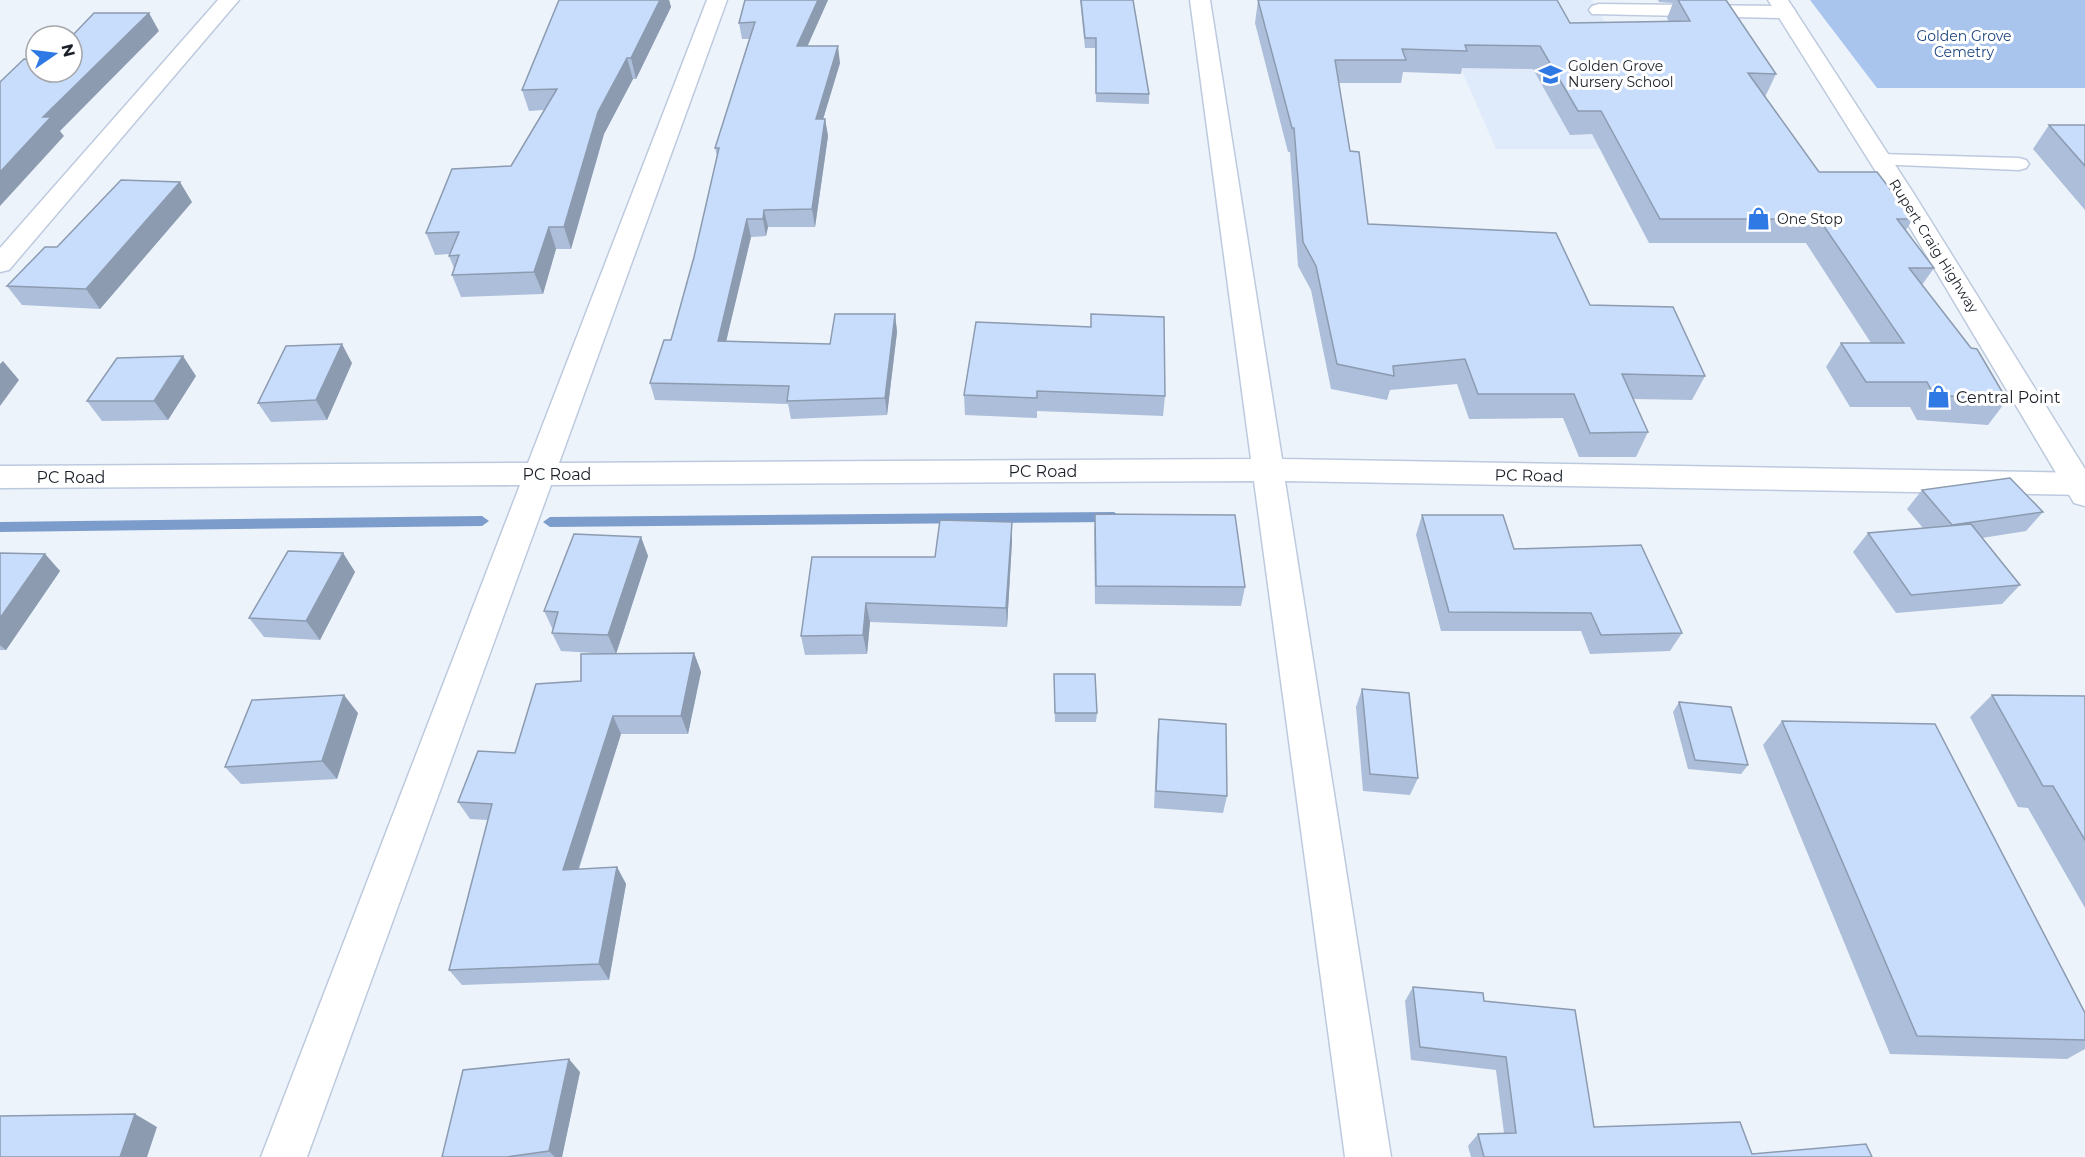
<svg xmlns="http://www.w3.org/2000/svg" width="2085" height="1157" font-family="Montserrat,sans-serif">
	<rect width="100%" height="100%" fill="#edf3fb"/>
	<path fill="#dfeafa" d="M1431,0H1592L1682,149H1496Z"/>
	<path fill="#a9c5ee" d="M1810,0H2085V88H1877Z"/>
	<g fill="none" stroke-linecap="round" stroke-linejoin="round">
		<path fill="#7c9ccc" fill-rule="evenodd" d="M1114,512L1121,517L1114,522L550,527L543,522L550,517Z
			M482,516L489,521L482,526L0,532V522Z"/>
		<defs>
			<path id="lane" d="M1881,154L2019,158L2026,160L2029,164L2026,168L2019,170L1874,164L1871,160L1874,156Z"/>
			<path id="street" d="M218,0H239L9,270L0,272V248Z
				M707,0H727L559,463L1251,459L1190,0H1210L1282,459L2085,473V495L1285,481L1391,1157H1345L1254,481L551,485L307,1157H261L520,485L0,488V466L528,463Z
				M1599,4L1786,6L1793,8L1796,12L1793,16L1786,18L1592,14L1589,10L1592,6Z"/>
			<path id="primary" d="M1768,0H1788L1914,194L2085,469V506L2074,503L1890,194Z"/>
		</defs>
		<use href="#lane" stroke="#bdcade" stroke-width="3"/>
		<use href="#street" stroke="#bdcade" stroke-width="3"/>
		<use href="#primary" stroke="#bdcade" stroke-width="3"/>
		<use href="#lane" fill="#fff" fill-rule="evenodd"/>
		<use href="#street" fill="#fff" fill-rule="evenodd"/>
		<use href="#primary" fill="#fff" fill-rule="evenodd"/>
	</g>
	<path fill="#acbed9" d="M559,0H669L671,7L636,79H633L604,134L571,249H556L543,294L461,297L452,275L454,268L449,256L450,254L435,255L426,233L511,166L544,110L529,111L522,90Z
		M828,0L807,46L840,63L823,119H825L828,136L815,227H768L766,236L751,237L726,341L830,344L895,314L897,332L887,415L791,419L788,404L655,400L650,383L671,340L694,257L717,156L715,148L749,39H742L739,23Z
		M1080,0H1133L1149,94V104L1096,102L1095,48H1085Z
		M1258,0L1570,23L1669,22L1667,18L1673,3L1659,2L1658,0H1726L1776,74L1765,97L1819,172L1913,219L1906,230L1934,268L1922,285L2007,400L1988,425L1917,420L1910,407H1850L1826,367L1841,343H1871L1806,243H1649L1592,134L1570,135L1533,69L1462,68L1461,74L1403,72L1401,83H1338L1350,151L1368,224L1590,305L1705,376L1692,400L1633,399L1648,432L1636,457H1579L1563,418L1469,419L1457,384L1390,390L1387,400L1331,389L1311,290L1298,266L1290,152H1288L1255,23Z
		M2049,125H2085V210L2033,149Z
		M192,202L100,309L22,305L7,286L57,247Z
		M976,322L1165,396L1163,416L1037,411V418L965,415L964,395Z
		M352,363L327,420L271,422L258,403Z
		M196,376L168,420L102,421L87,401Z
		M1922,490L2043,512L2026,531L1982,538L2020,585L2002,604L1896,613L1853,552L1868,533L1923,528L1907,509Z
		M1095,514L1245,587L1241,606L1095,604L1094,534Z
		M1422,515L1514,549L1682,633L1670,651L1590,654L1581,631H1441L1416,535Z
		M1012,522V541L1007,627L870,622L867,654L805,655L801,636L935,557Z
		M641,537L648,556L616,654L694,653L701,672L688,734H621L579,869L617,867L626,884L609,980L462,985L449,970L488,820L470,819L458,802L515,753L581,681L609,654L561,651L552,633L553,630L544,611Z
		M0,553L45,554L60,571L6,650H0Z
		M343,553L355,572L320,640L264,637L249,618Z
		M1054,674L1097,713L1096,722H1055Z
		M1362,689L1418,778L1410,795L1363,791L1356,707Z
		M1992,695L2085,696V908L2028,808L2018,807L1970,717Z
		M1679,702L1748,765L1741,774L1688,769L1673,712Z
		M358,713L337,779L241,784L225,767Z
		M1159,719L1227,796L1223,813L1154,808L1157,737Z
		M1782,721L2085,1013V1049L2067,1059L1890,1054L1763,745Z
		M1413,987L1484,1001L1594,1127L1752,1154L1872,1157H1471L1468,1146L1478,1134L1504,1133L1496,1070L1411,1060L1405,1001Z
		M580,1072L562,1157H442Z"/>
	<path fill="#8c9bb0" d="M660,0H669L671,7L636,79L631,58Z
		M818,0H828L800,63L797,46Z
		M149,13L159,31L60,131L64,136L0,206V172L43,117Z
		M838,46L840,63L818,136L816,119Z
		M627,58L633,79L604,134L571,249L564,227L598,112Z
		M825,119L828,136L815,227L812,209Z
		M180,182L192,202L100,309L86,289Z
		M764,210L768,227L766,236L763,219Z
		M747,219L751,237L722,359L718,341Z
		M549,227L556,249L543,294L534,272Z
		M895,314L897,332L887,415L885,398Z
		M342,344L352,363L327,420L316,400Z
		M183,356L196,376L168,420L154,401Z
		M3,361L19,380L0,406V364Z
		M1012,522V541L1007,627L1006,608Z
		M641,537L648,556L616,654L608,635Z
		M343,553L355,572L320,640L306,621Z
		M45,554L60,571L6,650L0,645V618Z
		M866,603L870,622L867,654L863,635Z
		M694,653L701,672L688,734L681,716Z
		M344,695L358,713L337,779L322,761Z
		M613,716L621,734L573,886L563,870Z
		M617,867L626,884L609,980L599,964Z
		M569,1059L580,1072L562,1157H555L549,1151Z
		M135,1114L157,1127L147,1157H120Z"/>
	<path fill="#c8ddfc" stroke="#8c9bb0" stroke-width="1.5" d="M559,0H660L631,58H627L598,112L564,227H549L534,272L452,275L459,255L449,256L459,232L426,233L452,169L511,166L557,89L522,90Z
		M745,0H818L797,46H838L816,119H825L812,209L764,210L763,219H747L718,341L830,344L835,314H895L885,398L787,401L789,386L650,383L664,340H671L694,257L719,148H715L755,22L739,23Z
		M1081,0H1133L1149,94L1096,93V38H1085Z
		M1258,0H1557L1570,23L1690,21L1678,0H1726L1776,74L1748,73L1819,172H1877L1913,219H1897L1934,268H1909L1971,348L1977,349L2007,400L1934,395L1927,382H1866L1841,343H1904L1819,219H1660L1601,111H1578L1540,46L1465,45L1467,51L1402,49L1406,60H1335L1350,151L1359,152L1368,224L1556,233L1590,305L1673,307L1705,376L1622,374L1648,432L1590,433L1574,394H1478L1465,359L1393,366L1394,376L1337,364L1316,266L1303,242L1294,128H1292Z
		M94,13H149L43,117H51L0,172V82L24,59L36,60V72H72V36Z
		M2049,125H2085V166Z
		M121,180L180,182L86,289L7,286L45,247H57Z
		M1091,314L1164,317L1165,396L1037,391V398L964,395L976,322L1091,327Z
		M342,344L316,400L258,403L286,346Z
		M183,356L154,401H87L117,358Z
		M2010,478L2043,512L1952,525L1922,490Z
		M1095,514L1235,515L1245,587L1096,586Z
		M1422,515H1503L1514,549L1641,545L1682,633L1601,635L1591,613L1449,612Z
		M940,520L1012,522L1006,608L866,603L863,635L801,636L812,557H935Z
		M1971,524L2020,585L1911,595L1868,533Z
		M574,534L641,537L608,635L552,633L558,612L544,611Z
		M288,551L343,553L306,621L249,618Z
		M0,553L45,554L0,618Z
		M694,653L681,716H613L563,870L617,867L599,964L449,970L492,804L458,802L478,751L515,753L536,684L581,681V654Z
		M1054,674H1095L1097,713H1055Z
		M1362,689L1409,693L1418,778L1370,774Z
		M344,695L322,761L225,767L252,700Z
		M1992,695L2085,696V840L2053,786H2043Z
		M1679,702L1731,707L1748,765L1695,760Z
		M1159,719L1226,724L1227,796L1156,791Z
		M1782,721L1935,724L2085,1013V1040L1917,1036Z
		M1413,987L1483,993L1484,1001L1575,1010L1594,1127L1740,1122L1752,1154L1866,1144L1872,1157H1484L1478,1134L1516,1133L1506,1057L1420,1047Z
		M569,1059L549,1151L507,1157H442L463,1070Z
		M135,1114L120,1157H0V1116Z"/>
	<defs>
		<symbol id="school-bare" viewBox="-9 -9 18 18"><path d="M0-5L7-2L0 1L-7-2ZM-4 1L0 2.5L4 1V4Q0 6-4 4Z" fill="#2f79e5" stroke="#fff" stroke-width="2.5" paint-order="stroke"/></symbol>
		<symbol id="shop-bare" viewBox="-9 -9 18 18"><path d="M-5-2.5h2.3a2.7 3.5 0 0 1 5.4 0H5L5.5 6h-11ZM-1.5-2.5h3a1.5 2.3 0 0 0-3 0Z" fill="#2f79e5" stroke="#fff" stroke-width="2.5" paint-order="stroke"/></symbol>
	</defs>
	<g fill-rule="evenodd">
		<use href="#school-bare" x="1534" y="58" width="33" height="33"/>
		<use href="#shop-bare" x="1742" y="202" width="33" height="33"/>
		<use href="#shop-bare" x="1922" y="380" width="33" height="33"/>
	</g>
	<g text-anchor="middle" stroke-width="6" stroke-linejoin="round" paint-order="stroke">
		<g font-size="14" fill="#1d4580" stroke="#fff">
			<text x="1964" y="41">Golden Grove<tspan x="1964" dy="16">Cemetry</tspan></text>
		</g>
		<g font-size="14" fill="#1b2028" stroke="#fff" text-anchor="start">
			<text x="1568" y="71">Golden Grove<tspan x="1568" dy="16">Nursery School</tspan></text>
			<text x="1777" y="224">One Stop</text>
		</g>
		<g font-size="14" fill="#1b2028" stroke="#fff">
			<text transform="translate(1934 246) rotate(58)" y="5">Rupert Craig Highway</text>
		</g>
		<g font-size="16" fill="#1b2028" stroke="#fff" text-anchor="start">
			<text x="1956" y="403">Central Point</text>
		</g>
		<g font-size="16" fill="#1b2028" stroke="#fff">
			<text x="1043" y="477">PC Road</text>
			<text x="557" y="480">PC Road</text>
			<text transform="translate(1529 475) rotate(1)" y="6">PC Road</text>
			<text x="71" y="483">PC Road</text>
		</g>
	</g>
	<g transform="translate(54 54) rotate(76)"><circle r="28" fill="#ffffff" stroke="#a4a6a9" stroke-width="1.5"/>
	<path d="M0-4.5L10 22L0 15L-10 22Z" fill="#2f79e5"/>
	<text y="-9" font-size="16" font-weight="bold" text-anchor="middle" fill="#1b2028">N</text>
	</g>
</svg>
